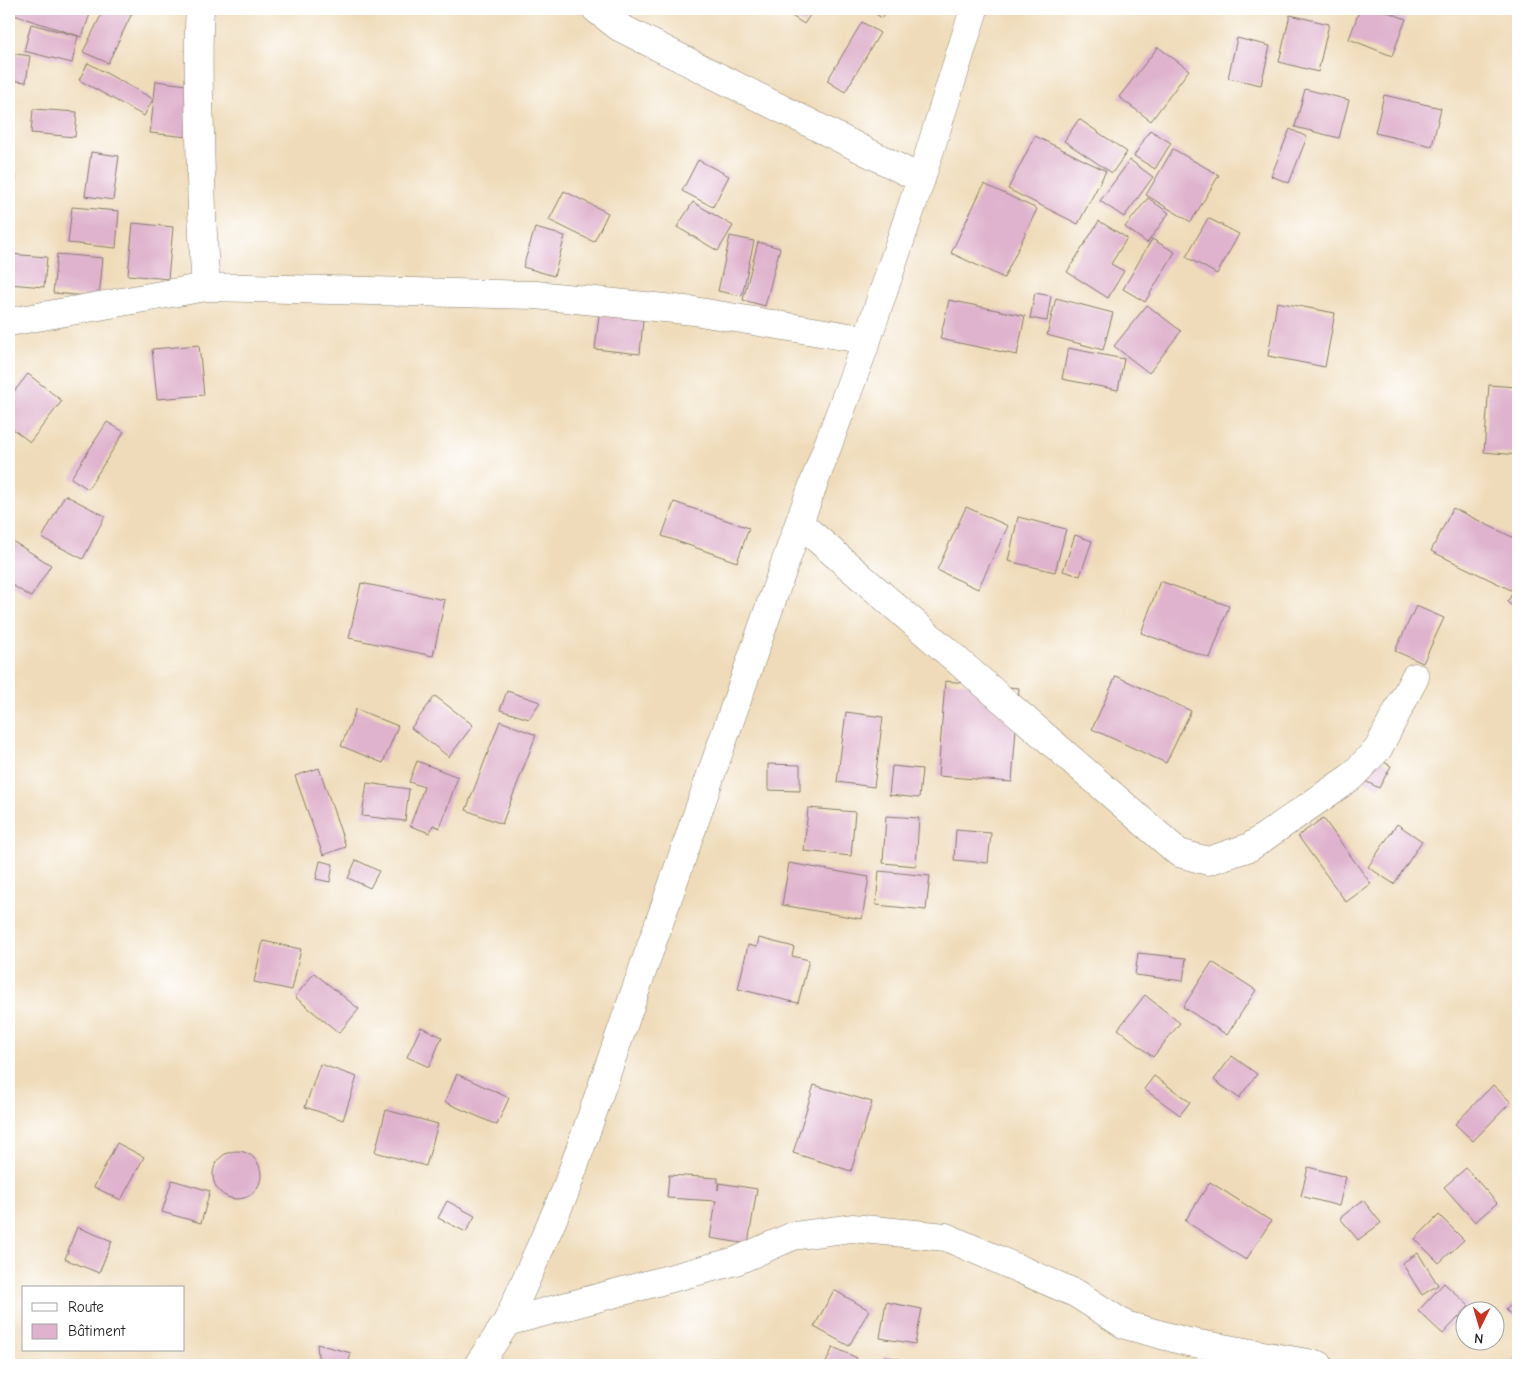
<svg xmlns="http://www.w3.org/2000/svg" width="1527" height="1374" font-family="'Comic Neue',sans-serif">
	<rect width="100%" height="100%" fill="#fff"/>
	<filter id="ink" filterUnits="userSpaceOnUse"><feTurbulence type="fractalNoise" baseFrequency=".02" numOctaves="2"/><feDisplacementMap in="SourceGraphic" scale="10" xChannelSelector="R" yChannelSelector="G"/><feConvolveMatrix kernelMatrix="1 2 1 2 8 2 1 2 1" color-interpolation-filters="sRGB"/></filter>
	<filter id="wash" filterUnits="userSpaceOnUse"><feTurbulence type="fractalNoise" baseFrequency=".0096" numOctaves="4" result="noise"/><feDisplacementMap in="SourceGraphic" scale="20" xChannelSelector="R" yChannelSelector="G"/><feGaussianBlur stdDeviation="1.12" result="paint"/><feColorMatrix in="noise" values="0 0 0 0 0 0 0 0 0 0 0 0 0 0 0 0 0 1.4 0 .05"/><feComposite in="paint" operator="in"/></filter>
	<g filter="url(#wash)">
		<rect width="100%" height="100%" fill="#efdbb9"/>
		<g id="blocks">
			<path fill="#dfb3cd" d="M12,9H74L90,14L82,37L11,14Z
				M104,9H134L108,63L83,52Z
				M781,9H814L804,24Z
				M868,9H888L882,18Z
				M1360,9H1380L1406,19L1392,56L1349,39Z
				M1290,15L1329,24L1318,72L1279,62Z
				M862,22L880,33L845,92L827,81Z
				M31,24L78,36L72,63L24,51Z
				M1237,38L1270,46L1261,85L1228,78Z
				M1158,47L1189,70L1151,121L1119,97Z
				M9,53L30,56L26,82L9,80Z
				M88,63L153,99L144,116L79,80Z
				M156,81L194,86L188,137L150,133Z
				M1305,89L1349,100L1339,138L1295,127Z
				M1384,95L1441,108L1432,146L1375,133Z
				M33,109L77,112L75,137L31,133Z
				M1079,119L1127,152L1112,173L1064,141Z
				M1290,129L1307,137L1289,183L1271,176Z
				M1150,130L1171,143L1155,169L1134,156Z
				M1035,136L1106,171L1078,224L1008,189Z
				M1173,149L1219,175L1191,222L1146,195Z
				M91,152L119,156L113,200L85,196Z
				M698,160L729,176L713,207L682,191Z
				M1130,160L1153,177L1124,217L1100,201Z
				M9,176L16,177L10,249H9Z
				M984,184L1037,209L1004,278L951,253Z
				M564,191L608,213L594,242L549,220Z
				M1148,198L1169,213L1147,243L1125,227Z
				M693,202L733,226L718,251L677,227Z
				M72,207L119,211L116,248L68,243Z
				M1208,218L1239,234L1217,274L1186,257Z
				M1099,221L1127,238L1111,264L1124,271L1108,298L1067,272Z
				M133,223L173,227L168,279L128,275Z
				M535,228L565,236L554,276L523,267Z
				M730,236L754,241L742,296L718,291Z
				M1152,239L1175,252L1145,302L1123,289Z
				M758,242L780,248L765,306L743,300Z
				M9,254L47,257L44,287L9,284Z
				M57,254L103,258L99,297L53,293Z
				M1035,293L1051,296L1047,321L1030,318Z
				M1056,298L1113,313L1103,350L1047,335Z
				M949,300L1025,316L1017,355L940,339Z
				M1277,302L1335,313L1325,367L1268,356Z
				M1147,305L1181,331L1149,373L1114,346Z
				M599,315L643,320L640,354L595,349Z
				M199,345L204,395L157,399L152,349Z
				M1068,348L1124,359L1118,390L1062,379Z
				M28,374L62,401L30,442L9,426V398Z
				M1489,385L1518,387V455L1484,452Z
				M107,422L124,432L88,489L71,478Z
				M65,495L105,516L83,559L42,538Z
				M674,502L749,528L737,562L662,536Z
				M966,507L1008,526L978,589L937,570Z
				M1453,508L1518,540V581L1513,591L1431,551Z
				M1018,517L1066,529L1055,572L1008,561Z
				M1075,535L1092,541L1080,576L1063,571Z
				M9,539L51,565L31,597L9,583Z
				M1160,581L1229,606L1210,658L1141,633Z
				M361,583L445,600L433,656L349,638Z
				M1518,584V610L1507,602Z
				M1416,606L1444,618L1423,663L1395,651Z
				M1116,676L1191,711L1166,763L1092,729Z
				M945,681L1019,688L1012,782L938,776Z
				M507,691L540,702L529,719L500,710Z
				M435,696L473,725L449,757L411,728Z
				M356,709L398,726L383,763L341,746Z
				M846,712L883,717L874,787L837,782Z
				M500,721L536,735L502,824L466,810Z
				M1369,754L1391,766L1379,788L1357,777Z
				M417,761L458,777L440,828L433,825L430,833L410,826L424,787L409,782Z
				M768,764L800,765V791L768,790Z
				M892,766L922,769L919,798L889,795Z
				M319,768L346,847L323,855L295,776Z
				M367,783L409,789L405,821L362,816Z
				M808,808L855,812L851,856L804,851Z
				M886,816L919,818L916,866L883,863Z
				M1323,818L1371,884L1346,902L1298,836Z
				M1397,824L1422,841L1394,884L1368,867Z
				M956,830L991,833L988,863L954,860Z
				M356,860L379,871L370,888L348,878Z
				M320,861L333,864L330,882L316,879Z
				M789,863L869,877L862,919L782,905Z
				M879,871L930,876L926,910L876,905Z
				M759,938L794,947L792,956L809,960L798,1003L738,989L748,945L757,947Z
				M263,941L301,949L292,990L254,982Z
				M1138,953L1186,958L1183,981L1135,975Z
				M1212,962L1256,990L1227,1035L1183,1007Z
				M314,973L359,1009L339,1033L295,997Z
				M1145,995L1180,1023L1153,1057L1118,1029Z
				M421,1027L442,1037L429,1067L407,1057Z
				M1232,1056L1257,1074L1239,1098L1214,1080Z
				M320,1064L357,1077L343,1120L305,1107Z
				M457,1074L509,1098L497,1125L445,1102Z
				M1154,1076L1190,1102L1180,1115L1144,1089Z
				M814,1085L872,1102L851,1171L793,1153Z
				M1493,1085L1511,1102L1473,1141L1455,1124Z
				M386,1110L438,1124L426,1166L375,1152Z
				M117,1143L144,1157L121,1200L94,1187Z
				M213 1175a24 24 0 1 1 48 0a24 24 0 1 1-48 0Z
				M1308,1167L1346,1177L1339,1206L1301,1196Z
				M1466,1168L1497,1203L1475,1222L1444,1187Z
				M669,1175L718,1178V1190L719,1183L757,1189L748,1244L710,1238L716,1201L667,1198Z
				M172,1180L210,1191L201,1223L162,1212Z
				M1210,1182L1271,1221L1246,1260L1185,1221Z
				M1363,1200L1381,1223L1358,1240L1340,1218Z
				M447,1201L475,1216L466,1232L438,1218Z
				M1439,1215L1464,1240L1439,1263L1415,1239Z
				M77,1227L112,1241L99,1273L65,1259Z
				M1418,1253L1438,1285L1422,1295L1402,1263Z
				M1444,1283L1469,1306L1443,1334L1418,1311Z
				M834,1290L869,1310L849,1346L814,1327Z
				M1518,1297V1320L1506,1310Z
				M886,1302L922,1309L915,1344L880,1338Z
				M317,1344L351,1353L348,1365H319Z
				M833,1347L857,1358L854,1365H825Z
				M1518,1354V1365H1510Z
				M884,1356L904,1360V1365H883Z
				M908,1361L924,1365H907Z"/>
		</g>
	</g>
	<g filter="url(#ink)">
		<use href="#blocks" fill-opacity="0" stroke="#867c6a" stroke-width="1"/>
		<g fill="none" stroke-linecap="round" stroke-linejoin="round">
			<defs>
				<path id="minor" d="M200,9C197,51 199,92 200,134C201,185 202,236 206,287
					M596,9L619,27L921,179
					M9,322L206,287L536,295L694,311L867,340
					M799,523L1179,853L1208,861L1250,847L1351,777L1378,749L1415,677
					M507,1322L736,1261L793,1236L852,1228L946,1237L1077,1294L1125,1325L1188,1342L1319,1365
					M478,1365L507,1322L565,1192L799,523L867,340L921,179L974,9"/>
			</defs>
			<use href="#minor" stroke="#867c6a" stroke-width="29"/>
			<use href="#minor" stroke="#fff" stroke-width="28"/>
		</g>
	</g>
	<rect width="1527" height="1374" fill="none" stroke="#fff" stroke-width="30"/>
	<rect x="22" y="1286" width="162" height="65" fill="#ffffff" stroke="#a4a4a4"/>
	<rect x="32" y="1303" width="25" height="8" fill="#ffffff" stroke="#a4a4a4"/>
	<text x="68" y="1312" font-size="15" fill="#1c1c1c">Route</text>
	<rect x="32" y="1324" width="25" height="15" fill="#dfb3cd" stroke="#a4a4a4"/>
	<text x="68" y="1336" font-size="15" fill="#1c1c1c">Bâtiment</text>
	<g transform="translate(1480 1326) rotate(185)"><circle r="24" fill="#ffffff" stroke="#a4a4a4"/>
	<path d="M0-4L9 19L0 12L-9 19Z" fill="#c8321e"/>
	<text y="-8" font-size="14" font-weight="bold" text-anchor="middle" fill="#1c1c1c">N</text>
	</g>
</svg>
